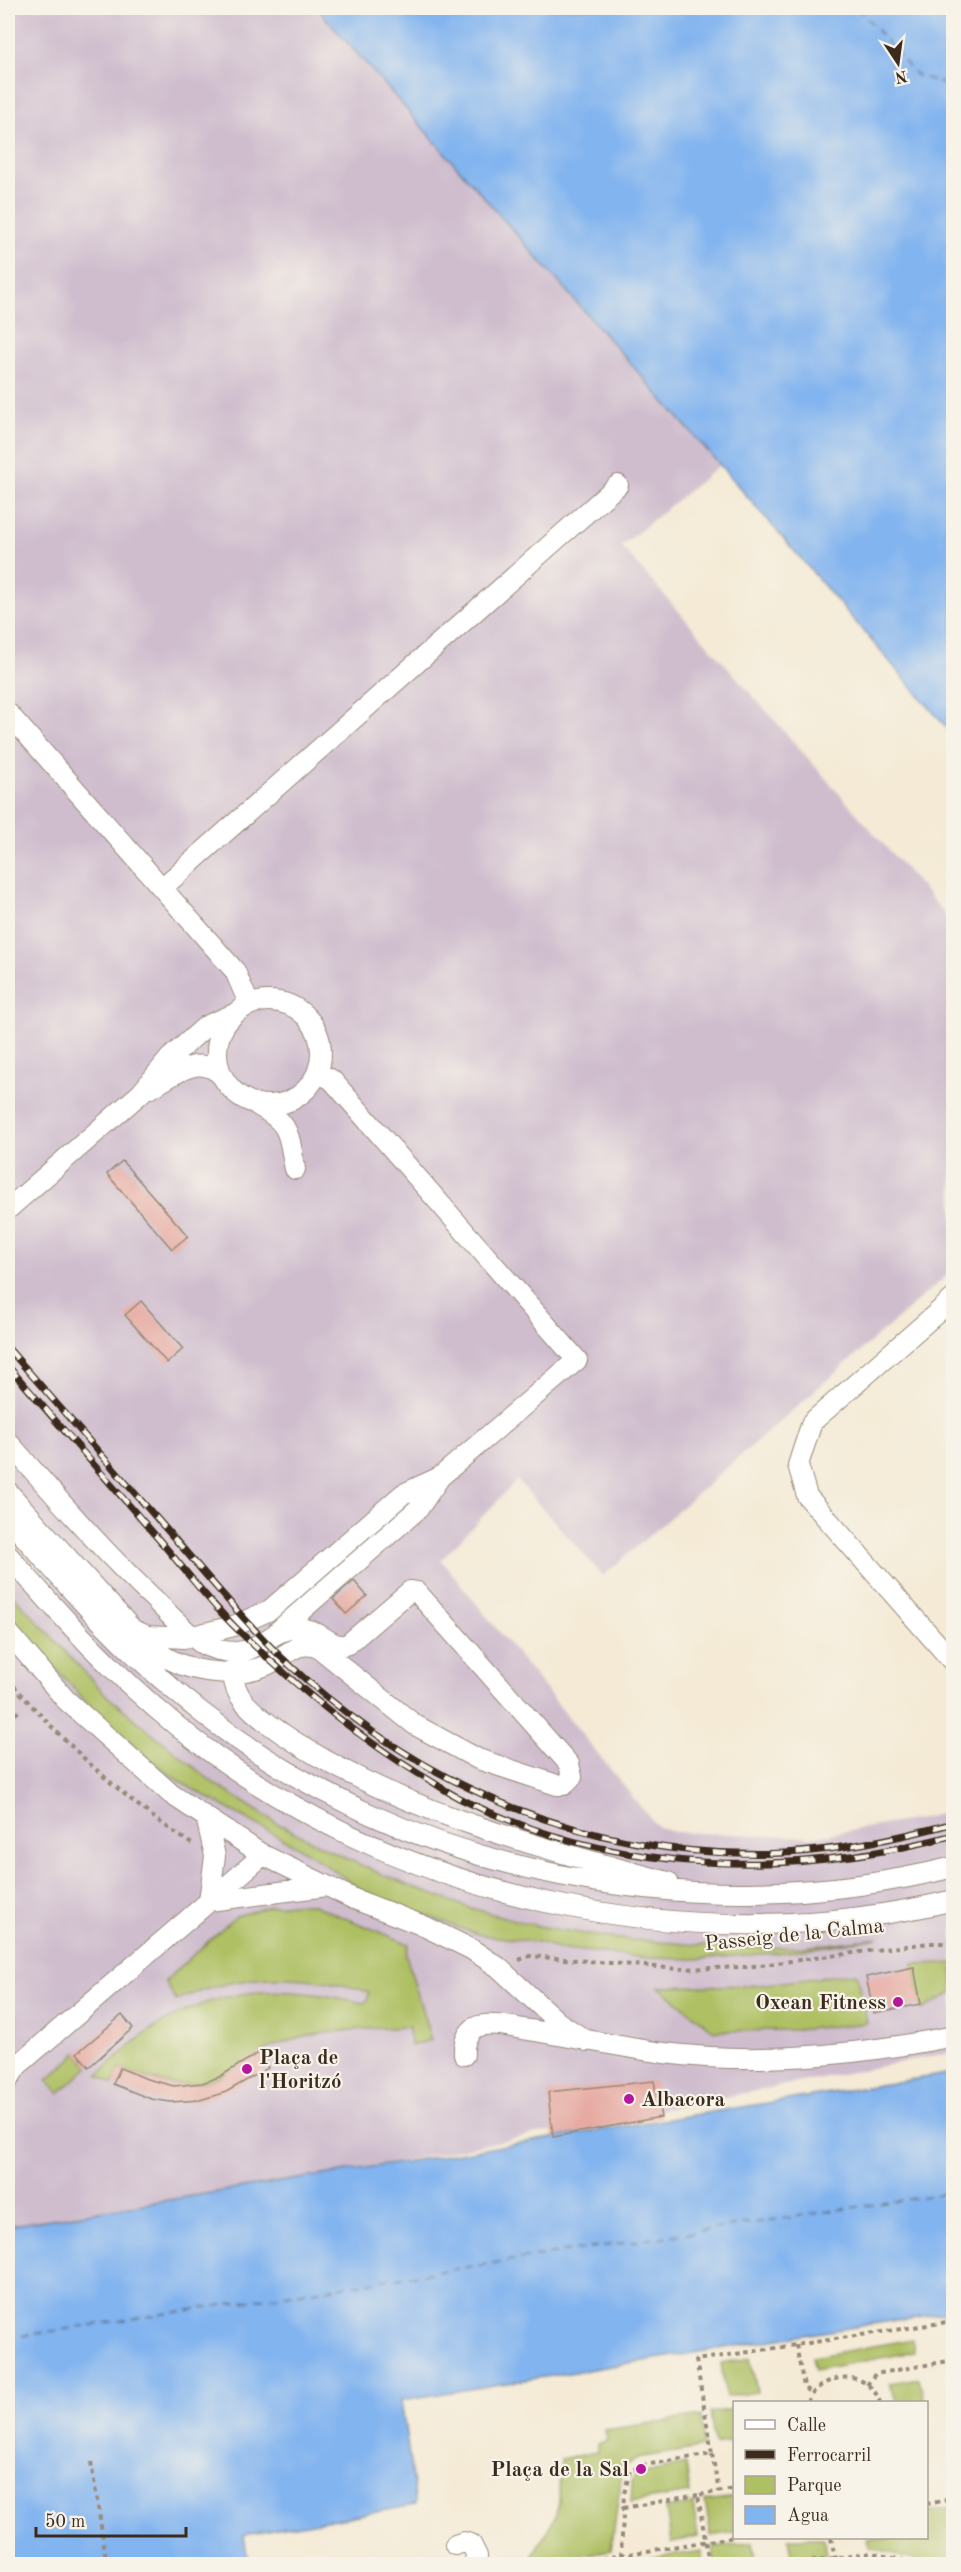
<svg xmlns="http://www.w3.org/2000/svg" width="961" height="2572" font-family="'Old Standard TT',serif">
	<rect width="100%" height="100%" fill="#f7f3e8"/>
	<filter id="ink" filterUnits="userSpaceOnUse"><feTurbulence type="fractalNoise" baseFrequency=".0167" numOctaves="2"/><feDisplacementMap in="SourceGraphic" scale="12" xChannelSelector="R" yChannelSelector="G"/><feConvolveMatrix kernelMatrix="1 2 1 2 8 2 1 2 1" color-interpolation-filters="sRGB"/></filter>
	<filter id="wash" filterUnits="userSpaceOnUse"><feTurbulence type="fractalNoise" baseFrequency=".008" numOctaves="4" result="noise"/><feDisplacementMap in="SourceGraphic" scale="24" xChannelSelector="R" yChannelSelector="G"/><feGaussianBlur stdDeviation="1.35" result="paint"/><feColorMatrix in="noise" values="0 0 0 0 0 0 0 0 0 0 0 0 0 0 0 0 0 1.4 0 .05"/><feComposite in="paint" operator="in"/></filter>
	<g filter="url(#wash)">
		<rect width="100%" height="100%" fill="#f4ead5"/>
		<path fill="#cfbdce" d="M8,8H317L720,465L621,546L953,923V1270L603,1576L517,1480L441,1560L658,1828L674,1832L811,1837L924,1818L953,1810V2052L328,2175L8,2226Z"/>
		<path fill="#aec064" stroke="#747541" stroke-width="1.5" d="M8,1590L108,1697L216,1785L275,1822L345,1858L407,1885L467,1907L533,1925L609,1938L737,1948L803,1947L878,1938L787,1952L695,1959L646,1958L557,1948L538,1942L482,1935L462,1929L365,1892L305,1851L180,1782L148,1758L83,1699L8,1615Z
			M293,1904H311L409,1944L406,1955L431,2040L410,2046L409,2027C368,2029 326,2029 286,2042C260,2050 241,2066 217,2077C184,2093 152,2081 120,2068L113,2084L98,2075C115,2060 132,2042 151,2030C220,1985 285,1984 363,2003L367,2001L369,1992C304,1971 238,1973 176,2001L165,1981L236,1916L270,1906Z
			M953,1963V1992L922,2010L913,1964Z
			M856,1973L867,2023L796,2030L714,2031L659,1987L759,1985Z
			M77,2053L89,2067L59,2093L47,2080Z
			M912,2339L914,2352L815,2370L812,2357Z
			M750,2358L757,2392L726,2397L721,2363Z
			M919,2378L925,2402H898L889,2383Z
			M734,2409V2448L733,2441L715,2445L710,2413Z
			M701,2416L704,2447L637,2458L627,2464L622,2474L611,2550L528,2564L555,2517L559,2502L560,2459L597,2452V2444L607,2441L605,2430Z
			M686,2464L690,2493L631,2502L632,2482L636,2475Z
			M734,2497V2532L711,2536L705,2501Z
			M693,2504L698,2537L671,2542L666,2508Z
			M953,2508V2564H932L869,2547L867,2538H926L927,2512Z
			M788,2538H824L827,2555L792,2561Z
			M753,2542L757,2564H715L713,2548Z
			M701,2551L703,2564H611Z"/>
		<path fill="#82b4ef" stroke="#5e6f86" stroke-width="1.5" d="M317,8H953V735L720,465Z
			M953,2073V2311L401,2400L416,2505L244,2535L248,2564H8V2226Z"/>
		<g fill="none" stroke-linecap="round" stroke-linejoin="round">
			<path stroke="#50535d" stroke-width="1.5" stroke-dasharray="8 6" stroke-linecap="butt" d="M858,8L916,75L954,87
				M8,2338L954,2192"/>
		</g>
		<g id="blocks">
			<path fill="#e6aaa3" d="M122,1161L188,1236L172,1249L107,1174Z
				M141,1301L183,1349L167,1363L125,1315Z
				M354,1581L367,1596L346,1614L333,1599Z
				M914,1967L921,2004L874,2013L866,1977Z
				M122,2015L133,2028L89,2067L77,2053Z
				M260,2052L268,2068L226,2092L200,2100L171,2102L151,2099L113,2084L120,2068L147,2079L174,2086L202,2083L219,2077Z
				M654,2081L661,2117L553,2137L548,2092Z"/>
		</g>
	</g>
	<g filter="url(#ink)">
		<use href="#blocks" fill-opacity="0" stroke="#988a7a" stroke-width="1.5"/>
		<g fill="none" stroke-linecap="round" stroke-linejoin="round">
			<defs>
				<path id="minor" d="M8,713L235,971L249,1004
					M162,888L618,485
					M217 1053a52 52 0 1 1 104 0a52 52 0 1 1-104 0Z
					M151,1088C174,1075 199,1052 222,1076
					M257,1105C291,1124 288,1132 295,1169
					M8,1209L141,1093L170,1058L206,1026L232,1015
					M954,1298L812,1422L798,1465L807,1496L954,1663
					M8,1442C55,1495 101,1550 154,1599C169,1614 184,1631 201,1643C210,1649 225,1652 236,1652C257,1652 272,1630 294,1628C320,1626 331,1651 348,1644L410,1591L417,1592L569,1764L572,1777L564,1785H557L478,1759L415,1725L319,1648C298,1640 290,1653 273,1662C243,1678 199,1675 169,1659C155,1652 144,1641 133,1630
					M8,1492L133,1630L148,1636L184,1638L234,1626L270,1610L403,1494L440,1477
					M8,1518C68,1588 128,1655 201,1712C410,1876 697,1931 954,1867
					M8,1555C61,1616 114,1675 177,1726C388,1899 689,1964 954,1900
					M278,1631L418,1509L440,1477L577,1360L332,1080L319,1073
					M8,1632L66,1700L171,1794L263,1855L354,1899L424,1926L471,1949L498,1967L559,2023L587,2041
					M238,1660C221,1693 259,1717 283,1734C394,1810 539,1847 668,1882
					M206,1817L215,1856L209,1901L327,1886
					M464,2055C463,2041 469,2026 484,2025C499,2023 515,2028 529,2030C575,2037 619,2047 664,2053C760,2065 859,2055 954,2036
					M8,2080L17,2066L263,1855
					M455,2545L464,2542L471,2544L477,2556L473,2564"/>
			</defs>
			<use href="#minor" stroke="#988a7a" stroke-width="22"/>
			<path stroke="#988a7a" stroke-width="4" stroke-dasharray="4.5 4.5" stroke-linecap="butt" d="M8,1679C59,1738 126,1802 192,1844
				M8,1720L19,1711
				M519,1960L530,1956L679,1969L746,1967L929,1943H954
				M796,2345L804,2387L812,2393
				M867,2385L875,2374L954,2360
				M807,2402C822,2372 867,2367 880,2402
				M712,2454L719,2492
				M91,2462L107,2564
				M926,2504L954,2499
				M623,2508L698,2495
				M831,2538L836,2564
				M621,2556L624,2494L630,2471L644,2465L712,2454L696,2360L954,2321
				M567,2564L734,2537
				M709,2564L698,2495L734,2489
				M794,2564L872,2553L919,2564"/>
			<use href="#minor" stroke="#fff" stroke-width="20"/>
			<defs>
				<path id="rail" d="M8,1348C63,1411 119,1475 174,1538C209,1578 243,1620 281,1657C421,1789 592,1861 785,1853C841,1850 899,1838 954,1823
					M8,1366C59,1424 110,1483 161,1542C186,1571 209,1602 236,1628C293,1684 352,1733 419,1774C434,1782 448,1793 463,1800C617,1875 790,1879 954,1835"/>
			</defs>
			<use href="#rail" stroke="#3b2a1e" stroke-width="7"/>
			<use href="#rail" stroke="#f7f3e8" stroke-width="4.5" stroke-dasharray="14" stroke-linecap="butt"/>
		</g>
	</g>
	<g fill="#b5179e" stroke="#f7f3e8" stroke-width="2">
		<circle cx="898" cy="2002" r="6"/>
		<circle cx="247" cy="2069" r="6"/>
		<circle cx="629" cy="2099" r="6"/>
		<circle cx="641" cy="2469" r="6"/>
	</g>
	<g text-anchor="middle" stroke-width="4.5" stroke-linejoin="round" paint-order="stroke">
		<g font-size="21" fill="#3b2a1e" stroke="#f7f3e8">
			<text transform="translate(794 1934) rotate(-6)" y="7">Passeig de la Calma</text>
		</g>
		<g font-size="21" font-weight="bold" fill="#3b2a1e" stroke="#f7f3e8" text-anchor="end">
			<text x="886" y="2009">Oxean Fitness</text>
			<text x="259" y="2064" text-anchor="start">Plaça de<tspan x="259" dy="24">l'Horitzó</tspan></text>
			<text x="641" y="2106" text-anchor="start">Albacora</text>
			<text x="629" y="2476">Plaça de la Sal</text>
		</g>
	</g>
	<rect width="961" height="2572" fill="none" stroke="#f7f3e8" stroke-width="30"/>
	<rect x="733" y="2401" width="195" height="138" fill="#f7f3e8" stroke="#aca397" stroke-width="1.5"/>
	<rect x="745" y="2420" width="30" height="9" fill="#ffffff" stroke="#aca397" stroke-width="1.5"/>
	<text x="787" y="2431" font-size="18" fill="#3b2a1e">Calle</text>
	<rect x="745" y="2450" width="30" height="9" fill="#3b2a1e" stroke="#aca397" stroke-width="1.5"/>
	<text x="787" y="2461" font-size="18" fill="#3b2a1e">Ferrocarril</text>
	<rect x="745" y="2476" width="30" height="18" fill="#aec064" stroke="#aca397" stroke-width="1.5"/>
	<text x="787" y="2491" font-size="18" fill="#3b2a1e">Parque</text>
	<rect x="745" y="2506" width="30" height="18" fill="#82b4ef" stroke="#aca397" stroke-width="1.5"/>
	<text x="787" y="2521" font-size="18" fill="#3b2a1e">Agua</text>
	<g transform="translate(898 63) rotate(167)" stroke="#f7f3e8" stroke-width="4.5" paint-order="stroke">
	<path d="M0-4.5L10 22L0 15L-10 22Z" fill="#3b2a1e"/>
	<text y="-9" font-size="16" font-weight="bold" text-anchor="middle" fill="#3b2a1e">N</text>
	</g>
	<path d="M36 2527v9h150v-9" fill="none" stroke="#3b2a1e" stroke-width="3"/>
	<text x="45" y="2527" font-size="18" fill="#3b2a1e" stroke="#f7f3e8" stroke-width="4.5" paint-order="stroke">50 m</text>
</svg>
